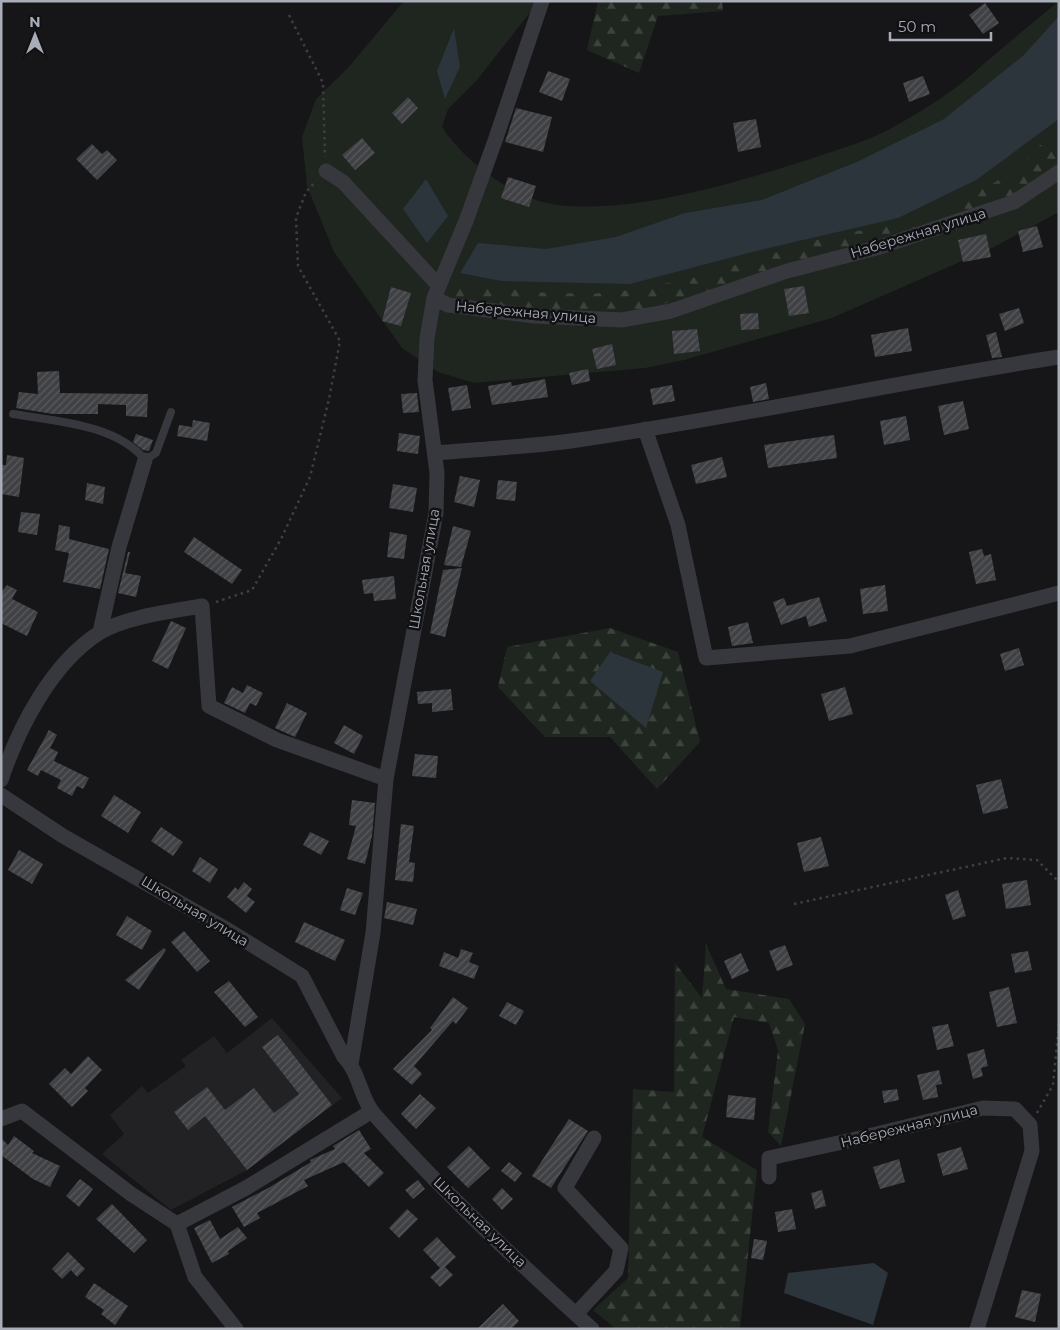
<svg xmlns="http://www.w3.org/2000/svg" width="1060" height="1330" font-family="Montserrat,sans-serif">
	<defs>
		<pattern id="forest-firs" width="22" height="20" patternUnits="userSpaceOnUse" patternTransform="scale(1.25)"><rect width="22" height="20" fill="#1e261f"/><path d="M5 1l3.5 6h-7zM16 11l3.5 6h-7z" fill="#3c433d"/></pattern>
		<pattern id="building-hatch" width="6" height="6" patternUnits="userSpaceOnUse" patternTransform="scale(1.25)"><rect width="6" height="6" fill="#404145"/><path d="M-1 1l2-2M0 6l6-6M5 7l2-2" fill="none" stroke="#595a5e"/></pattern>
	</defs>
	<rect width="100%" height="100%" fill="#161618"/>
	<path fill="#222225" d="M272,1018L342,1098L247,1170L171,1210L102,1154L124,1134L110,1115L142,1086L148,1093L186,1066L181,1060L214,1036L227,1053Z"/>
	<path fill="#1e261f" d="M404,1H539L477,80L448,109L442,127C465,162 515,200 558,205C636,214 738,182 813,158C838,149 867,142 890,129C911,117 932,105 951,91C966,81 978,68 992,57C1014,38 1036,20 1059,1V212L994,247L832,318L684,360L645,368L474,383L438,372L402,348L334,252L307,186L302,137L316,99L347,69Z"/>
	<path fill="url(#forest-firs)" d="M598,1H722L723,11L658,16L639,73L587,50Z
		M1059,132V171L1007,199L940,222L958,198L986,188L1018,168L1039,146Z
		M923,219L917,233L641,310C578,315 516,309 454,297L456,282L529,292L592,294L641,289L696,277L826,237Z
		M610,628L678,652L700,742L657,789L610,737H545L498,687L507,647Z
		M706,944L726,989L789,999L805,1024L781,1146L768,1132L778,1050L769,1023L734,1017L702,1137L757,1170L740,1329H616L593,1310L628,1278L633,1089L674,1092L675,963L702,998Z"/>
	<path fill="#2c353c" d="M1059,16V119L976,180L898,218L756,251L630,284L501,281L460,273L478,243L546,249L616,237L685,213L762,200L859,161L944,119L1024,55Z
		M454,28L460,67L445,99L437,71Z
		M426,179L448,216L427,243L403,209Z
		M610,652L663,672L646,728L590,681Z
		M874,1263L888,1273L873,1325L784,1293L788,1273Z"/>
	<path fill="url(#building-hatch)" d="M985,3L999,23L983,34L969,15Z
		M548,71L570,79L562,101L539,92Z
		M923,76L930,94L909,102L903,83Z
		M408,97L418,108L402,124L392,113Z
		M516,108L552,117L543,152L505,142Z
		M756,119L761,147L738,152L733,123Z
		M362,138L375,153L355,170L342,155Z
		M92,144L102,154L107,150L117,160L97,180L76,159Z
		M508,177L536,186L529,207L501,198Z
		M1037,226L1043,247L1023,252L1018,231Z
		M986,234L991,257L963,262L958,240Z
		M804,286L809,313L789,316L784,289Z
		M391,287L411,293L401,326L382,321Z
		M1019,308L1024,323L1005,331L999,314Z
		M758,313L759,329L741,330L740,314Z
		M908,328L912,351L875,357L871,335Z
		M697,329L700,351L674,354L672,331Z
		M996,332L1002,357L992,358L986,335Z
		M612,344L616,365L597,369L592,349Z
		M588,369L590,381L572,385L569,373Z
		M59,371L60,393L148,394L147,417L126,416V405L98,404V414H53L16,408L19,392L38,394L37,372Z
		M545,379L548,397L492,405L488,386L511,382L512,386Z
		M766,383L769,399L753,402L750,387Z
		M467,385L471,408L452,411L448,388Z
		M672,385L675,401L653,405L650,389Z
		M417,393L419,412L403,413L401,394Z
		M963,401L969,429L944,435L938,406Z
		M906,416L910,440L884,445L880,421Z
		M193,420L210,423L207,441L177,436L179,425L192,427Z
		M399,433L420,436L418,454L397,451Z
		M136,434L153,440L149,451L143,450L133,442Z
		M834,435L837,458L768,468L764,445Z
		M7,455L24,458L19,497L1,494V465H6Z
		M722,457L727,477L696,484L691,465Z
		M460,476L480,480L474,507L454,502Z
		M498,480L517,482L515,501L496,499Z
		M87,483L105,487L103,504L85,500Z
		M393,484L417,488L413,512L389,508Z
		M21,512L40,514L37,535L18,532Z
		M59,525L70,527L69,539L109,549L100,589L63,582L69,553L55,550Z
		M453,526L471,531L461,567L444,565Z
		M390,532L407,535L404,559L387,557Z
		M194,537L242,570L232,584L184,552Z
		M982,549L984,556L991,554L996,580L976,584L969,552Z
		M128,552H130L125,573L141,576L136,597L118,593Z
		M462,568L445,637L430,633L443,570Z
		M394,576L396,599L374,601L373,593L364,594L362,580Z
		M7,585L17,590L12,599L38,612L27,636L1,623V593Z
		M885,585L888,611L863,614L860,589Z
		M819,597L827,621L809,627L806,616L781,625L773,602L784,598L787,606Z
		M171,621L186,628L168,669L152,661Z
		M748,622L753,643L732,646L728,627Z
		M1019,648L1024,665L1005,671L1000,654Z
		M247,685L263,693L256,706L250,703L245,713L224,703L232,687L243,693Z
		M845,687L853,714L829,721L821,694Z
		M451,689L453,710L432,712V703L418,704L417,692Z
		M287,703L307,713L295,737L275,728Z
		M344,725L363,736L354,754L334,743Z
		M49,730L57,735L50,748L58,752L54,761L89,778L83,789L77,786L72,796L57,788L61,780L41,770L38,776L27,770Z
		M415,754L438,756L436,778L412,776Z
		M1001,779L1008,808L983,814L976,785Z
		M114,795L141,812L128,833L101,816Z
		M352,800L375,803L372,836L365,864L347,859L356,826L349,825Z
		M401,824L414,826L409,862L415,863L413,882L395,880Z
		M161,827L183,842L173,856L151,841Z
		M310,832L329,841L321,855L303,845Z
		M821,837L829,866L804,872L797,843Z
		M19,850L43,864L32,884L8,870Z
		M200,857L218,869L210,883L192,871Z
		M1027,880L1031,905L1006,909L1002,884Z
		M244,882L252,889L247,896L255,902L246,913L227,897L235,887L238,890Z
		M347,888L363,893L355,915L340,910Z
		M958,890L966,916L953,920L945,895Z
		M387,902L417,909L413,925L384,918Z
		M127,916L152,931L142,950L116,935Z
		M304,922L345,940L335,961L295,942Z
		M184,931L210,961L197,972L171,942Z
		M785,945L793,965L777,971L769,951Z
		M164,948L166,950L139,990L125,980Z
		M461,949L473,953L469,962L479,966L474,979L439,966L444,952L458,958Z
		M1028,951L1032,970L1015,973L1011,954Z
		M741,953L749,971L732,979L724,961Z
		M229,981L258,1017L245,1027L214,992Z
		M1009,987L1017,1023L997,1027L989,992Z
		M453,997L468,1008L456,1024L453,1021L414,1066L422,1074L412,1085L393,1069L432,1030L430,1028Z
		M507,1002L524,1011L516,1025L499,1016Z
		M948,1024L954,1046L937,1050L932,1027Z
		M278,1035L332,1105L247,1170L205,1116L188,1130L174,1112L207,1087L225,1110L254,1088L274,1113L299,1094L262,1047Z
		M984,1049L988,1066L981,1068L983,1076L973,1079L967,1054Z
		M88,1056L102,1070L85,1088L88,1091L72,1107L49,1084L65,1068L71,1074Z
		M939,1070L942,1084L936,1085L938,1097L923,1100L917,1075Z
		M897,1089L899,1100L884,1103L882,1091Z
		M420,1094L436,1108L416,1129L401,1114Z
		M728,1095L756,1098L754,1120L726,1117Z
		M569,1119L588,1131L551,1188L532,1176Z
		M359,1130L371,1149L364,1153L384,1173L369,1187L344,1162L304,1180L308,1186L257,1213L260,1218L244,1227L232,1207L270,1187L311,1162L310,1160L335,1149L333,1146Z
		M14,1136L34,1151L32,1153L60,1166L50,1187L33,1179L1,1155V1138L8,1145Z
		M469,1146L490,1168L468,1188L447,1167Z
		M961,1147L968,1169L943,1176L937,1154Z
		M899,1159L905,1182L880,1189L873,1167Z
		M509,1162L522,1173L515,1182L501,1171Z
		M80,1179L93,1189L79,1207L66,1196Z
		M418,1180L425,1189L413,1199L405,1190Z
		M502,1188L513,1199L502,1210L492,1199Z
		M822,1190L826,1206L815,1209L811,1193Z
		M112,1204L147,1240L134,1253L96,1219Z
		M407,1209L418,1219L399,1238L389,1228Z
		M792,1209L796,1229L778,1232L775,1212Z
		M210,1220L220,1239L238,1227L247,1238L228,1251L229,1254L212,1263L194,1228Z
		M437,1237L456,1257L445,1267L453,1275L440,1287L430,1277L440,1268L423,1250Z
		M754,1239L767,1241L763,1260L751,1258Z
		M68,1252L85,1269L77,1277L71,1270L62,1279L52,1269Z
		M94,1283L128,1306L115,1325L101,1314L104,1310L85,1297Z
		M1022,1290L1041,1294L1035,1322L1015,1317Z
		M503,1304L519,1321L511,1329H477Z"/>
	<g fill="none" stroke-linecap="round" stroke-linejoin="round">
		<path stroke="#3d3f44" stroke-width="2.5" stroke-dasharray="2.5 4" stroke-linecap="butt" d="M289,15L323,83L325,157
			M216,602L252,590L281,539L310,477L329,399L340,341L298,266L296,218L306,192L316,181
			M794,904L1007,858L1037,860L1059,882
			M1037,1113L1053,1085L1059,1024"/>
		<path stroke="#37383d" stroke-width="8" d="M13,414C54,421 117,424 145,460L156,453L171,412"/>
		<path stroke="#37383d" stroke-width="15" d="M326,171L343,182L439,286
			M434,298L448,305L535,316L622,320L671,311L787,271L880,247L1014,202L1059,172
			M645,429L678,525L706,658L850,646L1059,593
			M435,453C480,449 526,447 571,441C734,418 896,382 1059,357
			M100,632L119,547L145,460
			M1,780C19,727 51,664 99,633C124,617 173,611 202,606L209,706L277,740L386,779
			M1,795L63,836L228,930L302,976L344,1057C360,1073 360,1098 374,1114C441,1190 517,1261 592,1329
			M351,1064L373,933L386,779L436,513L437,473L425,380L427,338L434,298L466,221L496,138L542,1
			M1,1119L22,1111L131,1194L177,1224L195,1277L236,1329
			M769,1177V1158L852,1140L983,1108L1015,1109L1030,1125L1032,1151L977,1329
			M177,1224L246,1188L372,1111
			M576,1314L616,1271L621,1248L565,1188L594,1138"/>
	</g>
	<g text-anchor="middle" stroke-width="5" stroke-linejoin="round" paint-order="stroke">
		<g font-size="14" fill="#a8adb8" stroke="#111113">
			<text transform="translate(918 233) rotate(-17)" y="5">Набережная улица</text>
			<text transform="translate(526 312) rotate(5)" y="5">Набережная улица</text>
			<text transform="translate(424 569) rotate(-80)" y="5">Школьная улица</text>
			<text transform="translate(195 911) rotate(31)" y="5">Школьная улица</text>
			<text transform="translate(909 1126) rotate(-14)" y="5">Набережная улица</text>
			<text transform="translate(480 1222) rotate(44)" y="5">Школьная улица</text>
		</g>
	</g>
	<rect width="1060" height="1330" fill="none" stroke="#a8adb8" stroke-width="5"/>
	<g transform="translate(35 35)" stroke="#111113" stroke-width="4" paint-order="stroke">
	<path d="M0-4L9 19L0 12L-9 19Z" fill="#a8adb8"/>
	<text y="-8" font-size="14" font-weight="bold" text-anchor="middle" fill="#a8adb8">N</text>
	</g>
	<path d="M890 32v8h101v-8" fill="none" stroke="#a8adb8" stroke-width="2.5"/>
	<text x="898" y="32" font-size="15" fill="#a8adb8" stroke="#111113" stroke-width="4" paint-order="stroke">50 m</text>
</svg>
